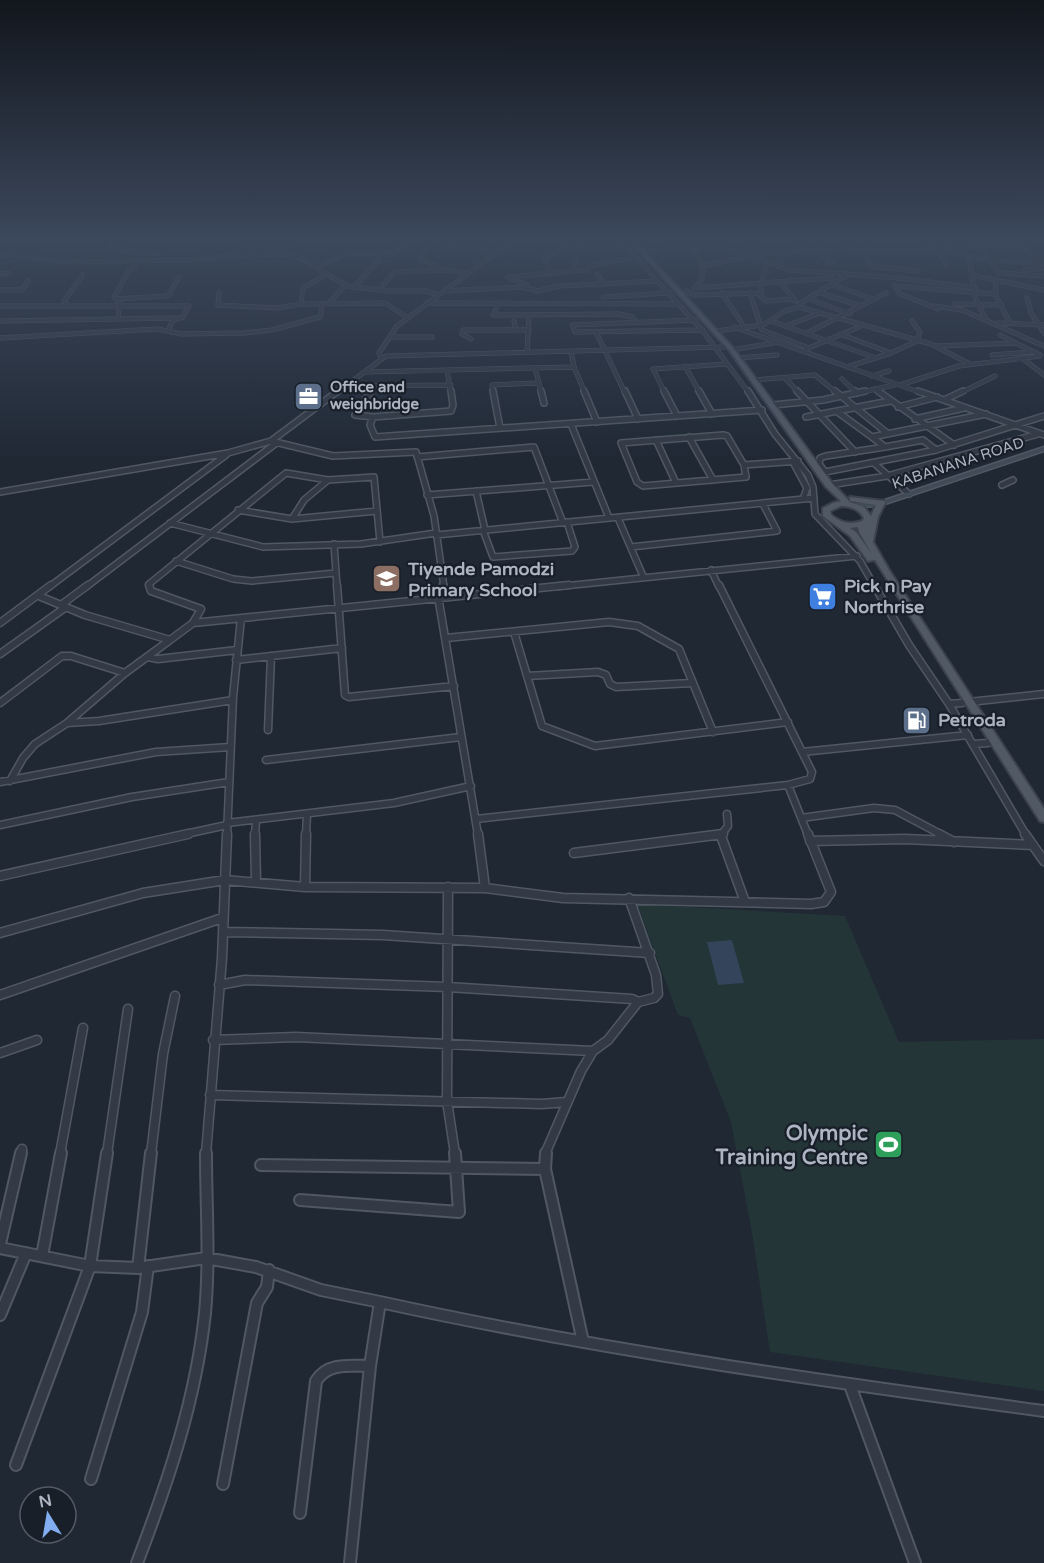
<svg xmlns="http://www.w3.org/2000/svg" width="1044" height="1563" font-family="'Varela Round',sans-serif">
	<rect width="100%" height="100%" fill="#202834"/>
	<path fill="#233536" d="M637,904L845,916L899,1042L1044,1039V1391L770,1352L752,1233L731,1122L690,1018L678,1015Z"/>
	<path fill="#34445b" d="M732,940L744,983L718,985L707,942Z"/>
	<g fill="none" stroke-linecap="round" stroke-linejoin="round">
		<defs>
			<path id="street-far4" d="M111,241L110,246L123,251L163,254L162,260
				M425,241L495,252
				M621,241L702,330L749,393
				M688,241C697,255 711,271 697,286
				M794,241L809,251
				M838,241L848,250
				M927,241C963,262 1004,261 1044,263
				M945,241L958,248
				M1029,241L1020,245L1044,263
				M1041,241H1044
				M0,243L4,241
				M248,243L288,244
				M432,243L423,253L421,260L446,270L466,273
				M979,244L999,273L1044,276
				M751,245L753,252L758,254
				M567,246L626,245
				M818,250L833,262L828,264
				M864,250L870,266L918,271
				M649,251L710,247L746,254L789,270L899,278L976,288
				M937,251L947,265
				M0,255L12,254L61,262L187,260L254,254L295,255L347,286L387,291H426L439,295
				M969,256L975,297L986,320
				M702,266L760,254L818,250L937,251L980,244L1020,245
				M319,268L345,253L392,254L406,241
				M572,270L575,260
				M1024,270L1044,268
				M549,273L545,257L566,248L563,241
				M0,274L9,273
				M327,274L303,288L301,304L385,303L408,318
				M597,274L604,284
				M972,275L1044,290
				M995,279L996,296L1010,323
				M762,282L766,262
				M781,282L795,301
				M760,283L762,293L759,295L766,301L793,299
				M527,285L507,277L586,270L596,264L637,258
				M833,285L873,299
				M894,285L900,294L938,309
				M895,286L994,294
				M354,287L379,260
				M694,288L832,278
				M0,290H22L28,281
				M379,290L394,272L446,270
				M445,291L522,287L538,291L558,286L658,281
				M686,291L695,295L762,293
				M219,293L218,305L277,308L301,304
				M722,293L743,325
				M750,293L762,330L809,348
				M821,293L861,306
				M603,297L670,293
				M1027,298L1031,313L1044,333
				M115,299L168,296L179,277
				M809,299L850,314
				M329,303L346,285
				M427,303L679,304
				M499,303L493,315L619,314L632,317L635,321
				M66,304L64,301L83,275
				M955,304L1002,305
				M0,306H189L183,317L173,320L168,331
				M934,306L962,310L1044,346
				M799,307L931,344L970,364
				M118,318L120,303L114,297L128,272L135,267L134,261
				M695,320L572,325L575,332L703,330
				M0,321L175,318
				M514,321L516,330
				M771,321L876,358
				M998,323L1044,325
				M786,326L817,314
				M734,327L922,393
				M716,331L763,325L785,311L799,307V304L845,276
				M596,332L625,393
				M807,333L886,293
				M840,334L891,353
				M1000,335L1040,355
				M390,337H432
				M0,338L157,329L182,334L244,333L272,330L320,317L323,303
				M471,339L462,334L463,330H529
				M937,346L1016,343
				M806,349L859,327
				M732,350L773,343
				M571,351L574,367L585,393
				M527,352L529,316
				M992,355L1031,352
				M381,358L379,353L397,326L512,241
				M737,358L777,355
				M1022,358L1044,375
				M685,366L700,393
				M847,367L891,353L917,341L920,332L912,321
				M447,371L451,393
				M365,372L574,367
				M872,376L889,371
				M785,378L799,393
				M842,379L857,393
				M754,380L815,375L837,393
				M539,383L541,393
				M900,385L959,366L1040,356
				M345,386L451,385
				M875,389L880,393
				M336,393L386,356L724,347
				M371,393L373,388
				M493,393L492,385L539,383L535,368
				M665,393L653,369L727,364
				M858,393L894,385
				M960,393L995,376"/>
			<path id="street-far3" d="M371,391L355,415L373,417L451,411L453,405L451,391
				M493,391L500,428
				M541,391L544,403
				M584,391L597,422
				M625,391L638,419
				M664,391L677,416
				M699,391L712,414
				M748,391L775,434L808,475L813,487L815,514L860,561L875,587
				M797,391L855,452
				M835,391L887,433
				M855,391L857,393
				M878,391L954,445
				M918,391L1044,435
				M944,400L963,391
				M773,405L823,400L865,391
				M898,407L937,397
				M839,413L872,437
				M373,417L370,425L375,437L762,410
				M806,417L890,401
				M915,419L964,408
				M571,424L609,518
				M723,435L727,436L744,465L746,477L643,486L637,482L621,443Z
				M689,437L713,480
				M656,440L676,483
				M271,441L333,456L416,452L434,516L444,587
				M885,447L826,456L820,458L819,464L825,472L936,450L1044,416
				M936,450L923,440L885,447L872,437L986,414
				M417,457L534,447L563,523
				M793,462L807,488L803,499
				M875,464L909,494
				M744,465L798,461
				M829,485L887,476L1038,434
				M1002,485L1013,480
				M476,491L485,530
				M0,492L228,453L271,441L338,391
				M427,495L593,482
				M238,510L292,519L377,511
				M618,518L643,576
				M292,519L304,500L328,480
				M170,523L263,547L361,544L436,533
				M483,530L493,557L572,551L575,547L567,522
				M436,535L814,498
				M334,544L337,587
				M631,547L777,531L763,504
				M176,561L233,579L252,581L336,573
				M711,570L719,587
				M49,587L226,455
				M86,587L275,444
				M150,587L149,584L286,473L328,480L374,477L380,542
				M554,587L857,556"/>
			<path id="street-far2" d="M337,585L345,695L349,697L454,686
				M443,585L445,596
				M874,585L909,645L949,704L1026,835
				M39,596L85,615L170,640L193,623L201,609L151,591L149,585
				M438,596L478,835
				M61,605L88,585
				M0,623L51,585
				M193,623L569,585
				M514,632L542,726L595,746L788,722
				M446,638L609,622L638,626L679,649L713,732
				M0,654L66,607
				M148,657L158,659L237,650
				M236,660L342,648
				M527,676L598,672L606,675L610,684L616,687L692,683
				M969,702L1044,694
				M0,703L62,656H71L125,673
				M949,704L962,703
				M67,723L99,721L233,700
				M268,730L271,656
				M973,744L988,743
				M802,752L968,735
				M266,760L461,737
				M10,781L23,758L35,744L67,723L125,673L170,640
				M0,782L156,752L230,747
				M788,785L808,835
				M801,818L874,808L895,810L942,835
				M476,819L788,785L810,779L812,772L719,585
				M227,823L394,803L471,786
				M0,825L132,797L229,782
				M181,835L227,825
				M227,835L233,697L241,618
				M255,835L256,821
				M306,835L307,814
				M721,835L728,826L727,814"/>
			<path id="street-far1" d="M255,834L256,882
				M478,834L485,888
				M939,834L954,842
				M1025,834L1044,861
				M721,836L745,902
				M810,841L905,839L1033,845
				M574,853L723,834
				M0,876L188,834
				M305,887L306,834
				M448,887L447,1101L455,1154
				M223,932L383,935L650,953
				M0,933L143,893L225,880L305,887L485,888L563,898L811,904L824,902L831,892L808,834
				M219,985L245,980L448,987L632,999L638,1002
				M0,995L222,918
				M213,1040L296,1037L593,1051
				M0,1053L37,1040
				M210,1095L542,1104L566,1102
				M21,1154L22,1149
				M60,1154L83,1028
				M107,1154L128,1009
				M151,1154L163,1054L175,996
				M206,1154L222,958L227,834
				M545,1154L581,1071L593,1051L608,1040L638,1002L654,998L658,994L656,975L629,898"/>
			<path id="street" d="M546,1153L545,1169L583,1342
				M261,1165L545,1169
				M300,1200L459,1212L455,1153
				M0,1244L21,1153
				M0,1248L90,1266L138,1268L206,1258L256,1267L321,1290L380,1302
				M42,1256L61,1153
				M138,1268L151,1153
				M0,1315L26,1253
				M850,1385L915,1563
				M16,1465L90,1266L107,1153
				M91,1479L142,1312L148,1266
				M223,1484L257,1303L267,1287L269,1270
				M300,1513L316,1381C328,1362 350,1366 370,1366
				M137,1563C168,1482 196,1399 205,1313C210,1260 206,1206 206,1153
				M350,1563L370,1366L380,1302C599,1350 822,1381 1044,1411"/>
			<path id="secondary" d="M1044,447V451L879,506L855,507L852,505L855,503H876Z"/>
			<path id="primary" d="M630,241H635L734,349L832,483L850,502L864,507L871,516L876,505L850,501V497L884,501L885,503L878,517L873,542L889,570L1044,809V822L1040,821L875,560L868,561L850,536L823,516V508L833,503L841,501L826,487L730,351ZM841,506C850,506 859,509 864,518L862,521C850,525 841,523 831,515L830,511ZM858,527L859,532L872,554L856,532L850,528Z"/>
		</defs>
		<use href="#street-far4" stroke="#505863" stroke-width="5"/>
		<use href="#street-far3" stroke="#505863" stroke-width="8"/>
		<use href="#street-far2" stroke="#505863" stroke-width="9"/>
		<use href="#street-far1" stroke="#505863" stroke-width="11"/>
		<use href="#street" stroke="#505863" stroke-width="14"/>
		<use href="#secondary" stroke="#505863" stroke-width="3"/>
		<use href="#primary" stroke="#3c434e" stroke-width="4"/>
		<use href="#street-far4" stroke="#333a45" stroke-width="4"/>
		<use href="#street-far3" stroke="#333a45" stroke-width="5"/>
		<use href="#street-far2" stroke="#333a45" stroke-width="6"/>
		<use href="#street-far1" stroke="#333a45" stroke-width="8"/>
		<use href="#street" stroke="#333a45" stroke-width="10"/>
		<use href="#secondary" fill="#414a57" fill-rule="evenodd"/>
		<use href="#primary" fill="#515965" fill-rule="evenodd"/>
	</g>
	<linearGradient id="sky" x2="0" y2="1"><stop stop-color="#12161d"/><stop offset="0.52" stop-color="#3c485c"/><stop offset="1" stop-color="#3c485c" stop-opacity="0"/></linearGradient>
	<rect width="1044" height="460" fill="url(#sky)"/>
	<defs>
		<symbol id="office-square" viewBox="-11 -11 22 22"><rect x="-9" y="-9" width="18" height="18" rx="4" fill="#5c6f8a" stroke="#191f29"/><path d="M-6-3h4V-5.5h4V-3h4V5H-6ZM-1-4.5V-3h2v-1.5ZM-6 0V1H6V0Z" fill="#fff"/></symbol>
		<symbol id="school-square" viewBox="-11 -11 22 22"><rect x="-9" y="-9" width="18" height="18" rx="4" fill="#8d6e63" stroke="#191f29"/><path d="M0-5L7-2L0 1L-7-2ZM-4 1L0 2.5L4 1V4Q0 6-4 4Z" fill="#fff"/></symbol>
		<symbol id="supermarket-square" viewBox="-11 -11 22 22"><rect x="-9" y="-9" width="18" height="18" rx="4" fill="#3f7fe0" stroke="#191f29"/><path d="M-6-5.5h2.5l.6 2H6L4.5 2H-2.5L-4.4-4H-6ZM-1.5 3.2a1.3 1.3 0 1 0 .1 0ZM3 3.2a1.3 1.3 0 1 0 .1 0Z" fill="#fff"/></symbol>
		<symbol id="fuel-square" viewBox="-11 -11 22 22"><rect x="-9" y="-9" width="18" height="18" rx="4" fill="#5c6f8a" stroke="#191f29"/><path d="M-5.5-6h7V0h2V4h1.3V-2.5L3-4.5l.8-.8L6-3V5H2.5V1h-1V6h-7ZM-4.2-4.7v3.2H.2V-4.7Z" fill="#fff"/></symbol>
		<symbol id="stadium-square" viewBox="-11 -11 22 22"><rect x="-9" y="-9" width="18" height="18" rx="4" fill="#2e9e5b" stroke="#191f29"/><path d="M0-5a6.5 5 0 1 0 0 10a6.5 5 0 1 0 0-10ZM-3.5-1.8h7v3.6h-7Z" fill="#fff"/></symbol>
	</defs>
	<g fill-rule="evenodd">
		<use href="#office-square" x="292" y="380" width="33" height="33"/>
		<use href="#school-square" x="370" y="562" width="33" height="33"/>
		<use href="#supermarket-square" x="806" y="580" width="33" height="33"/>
		<use href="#fuel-square" x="900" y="704" width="33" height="33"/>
		<use href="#stadium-square" x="872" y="1128" width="33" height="33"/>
	</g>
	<g text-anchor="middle" stroke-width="4.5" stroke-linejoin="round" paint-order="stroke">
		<g font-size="15" font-weight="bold" fill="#adb5c2" stroke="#191f29" text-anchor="start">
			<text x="330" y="392">Office and<tspan x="330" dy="17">weighbridge</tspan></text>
		</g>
		<g font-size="15" fill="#adb5c2" stroke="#191f29">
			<text transform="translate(958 463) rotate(-18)" y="5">KABANANA ROAD</text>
		</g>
		<g font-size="18" font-weight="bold" fill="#adb5c2" stroke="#191f29" text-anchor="start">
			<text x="408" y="575">Tiyende Pamodzi<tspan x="408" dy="21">Primary School</tspan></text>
			<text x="844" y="592">Pick n Pay<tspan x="844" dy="21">Northrise</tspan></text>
			<text x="938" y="726">Petroda</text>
		</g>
		<g font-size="21" font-weight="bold" fill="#adb5c2" stroke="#191f29" text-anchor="end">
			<text x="868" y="1140">Olympic<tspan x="868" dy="24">Training Centre</tspan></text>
		</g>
	</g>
	<g transform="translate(48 1515) rotate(349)"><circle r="28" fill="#191f29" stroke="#545b66" stroke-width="1.5"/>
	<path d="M0-4.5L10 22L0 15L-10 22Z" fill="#82aef1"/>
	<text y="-9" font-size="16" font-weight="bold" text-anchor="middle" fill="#adb5c2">N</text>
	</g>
</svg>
